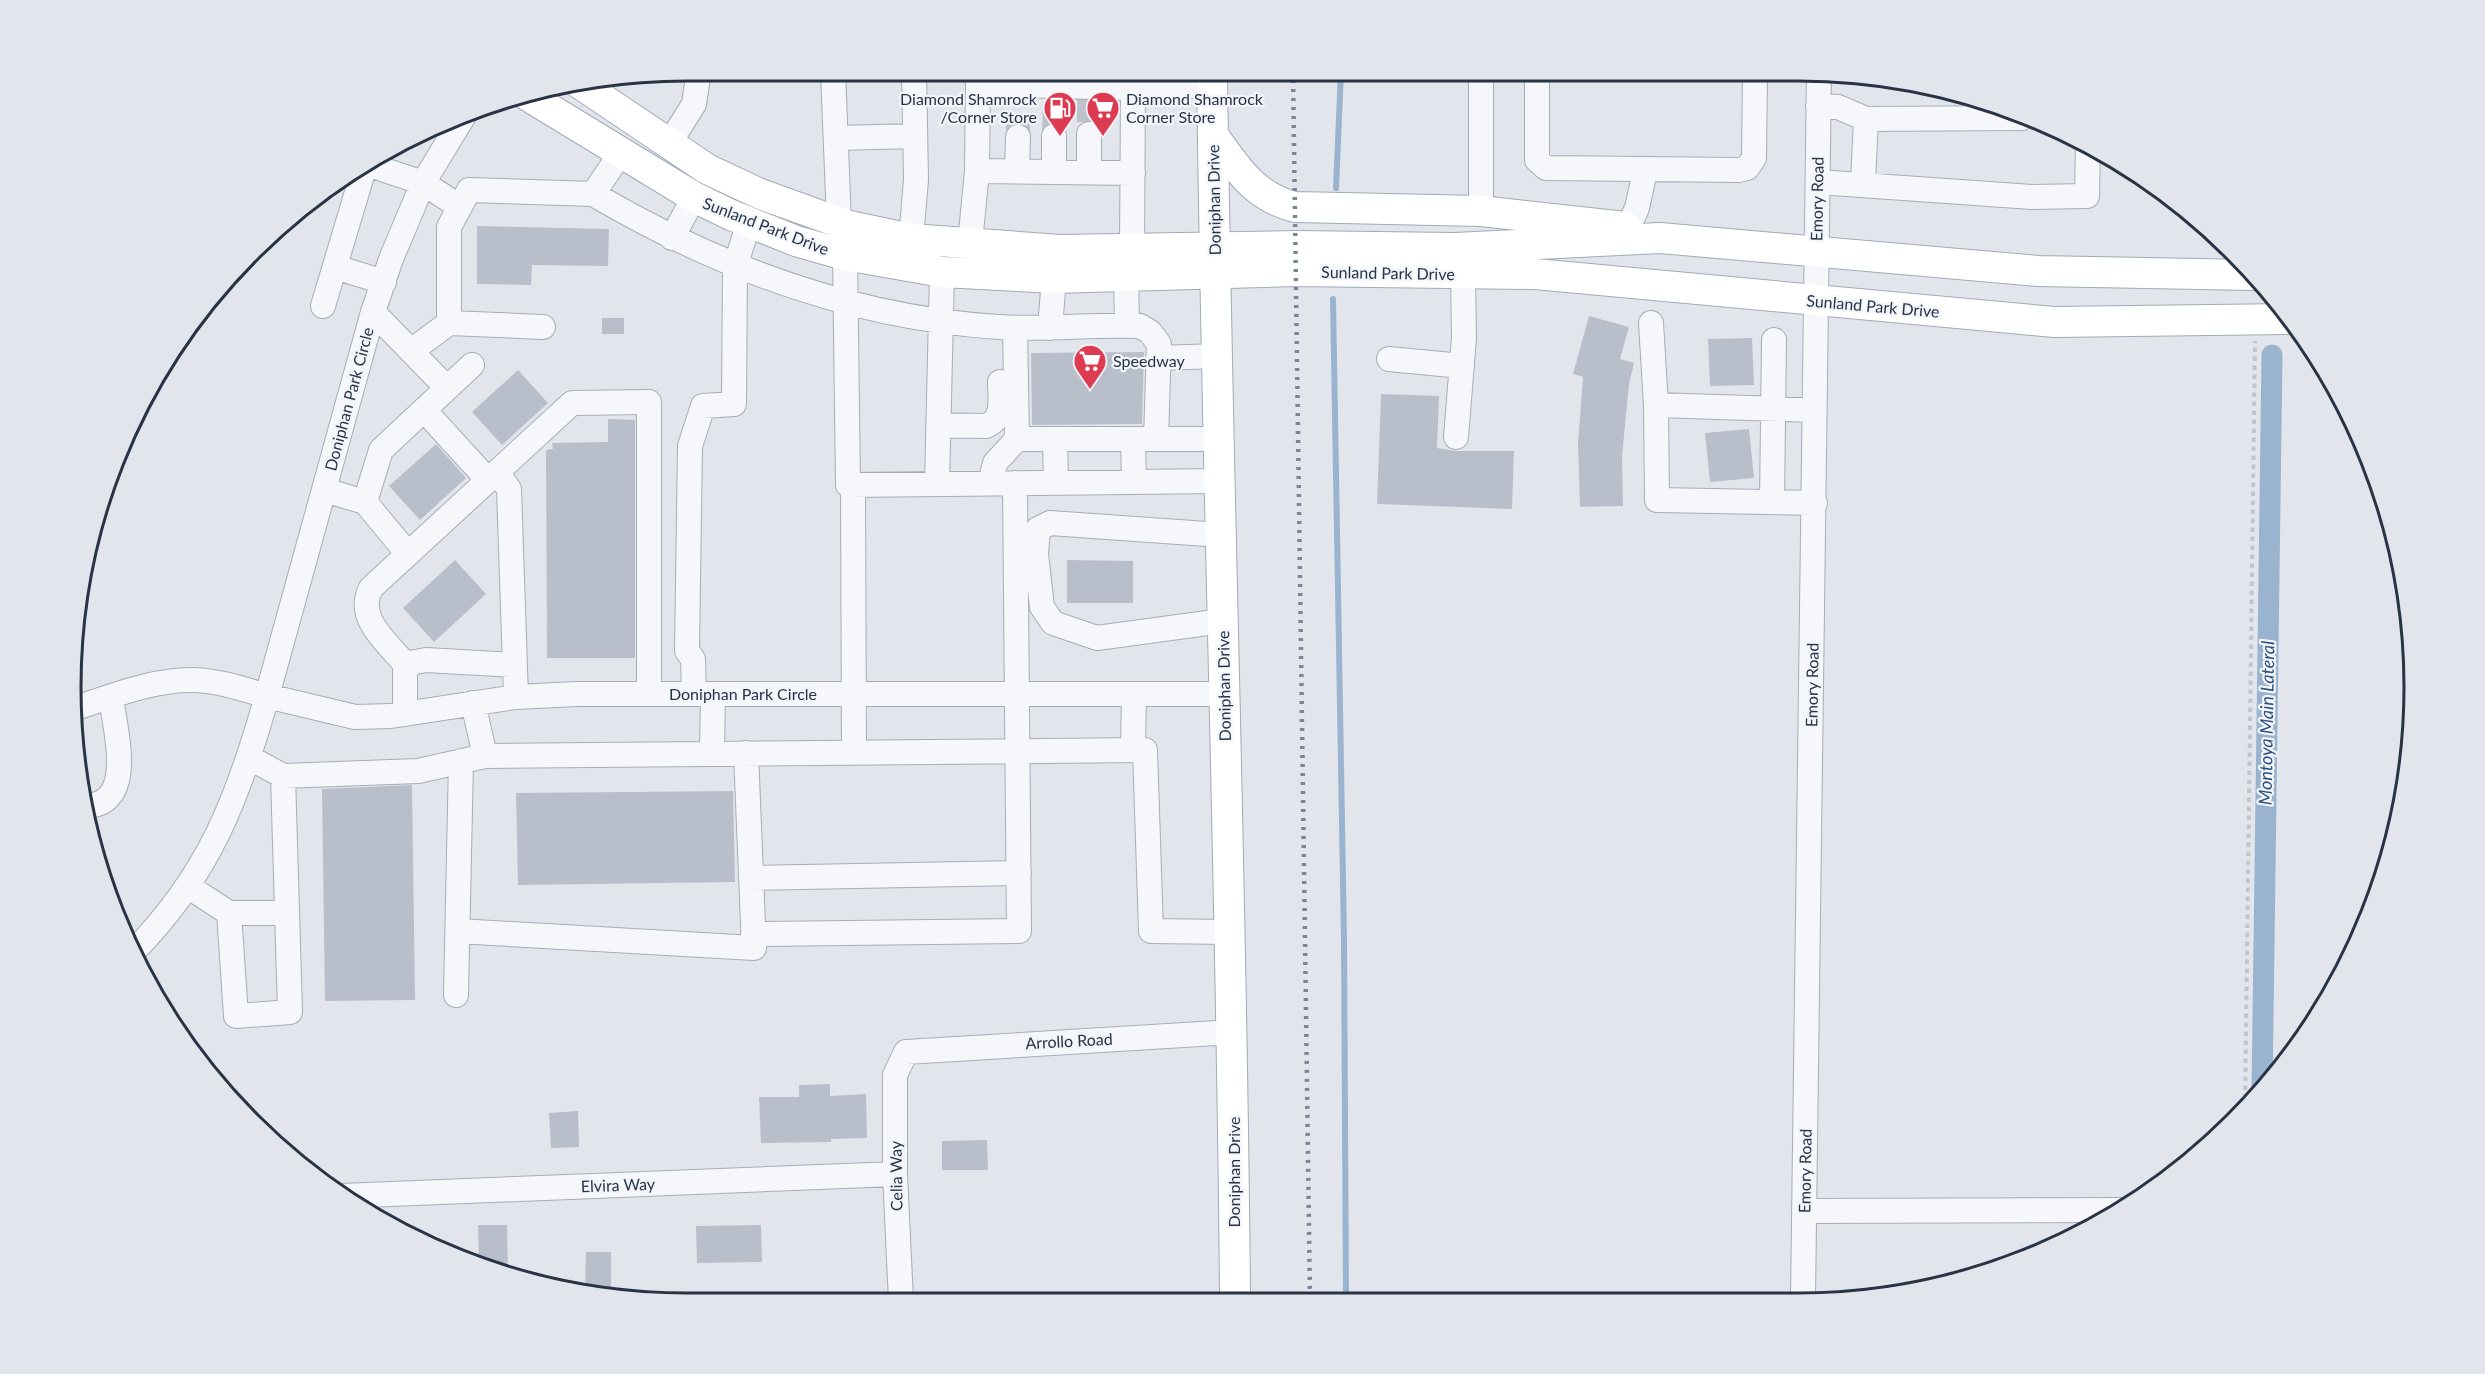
<svg xmlns="http://www.w3.org/2000/svg" width="2485" height="1374" font-family="Lato,sans-serif">
	<rect width="100%" height="100%" fill="#e2e6ec"/>
	<g fill="none" stroke-linecap="round" stroke-linejoin="round">
		<path stroke="#9ab3cf" stroke-width="6" d="M1336,188L1341,71
			M1333,299L1344,939L1346,1300"/>
		<path stroke="#9ab3cf" stroke-width="21" d="M2262,1092L2272,355"/>
	</g>
	<path fill="#b9bfca" d="M477,226L609,229L608,266L532,265L531,285L477,284Z
		M1589,316L1629,327L1620,359L1634,363L1629,384L1622,456L1623,506L1580,507L1578,443L1583,377L1573,374Z
		M602,318H624V334H602Z
		M1752,338L1754,385L1710,386L1708,339Z
		M1144,352L1142,424L1032,425L1031,353Z
		M518,370L548,403L502,445L472,412Z
		M1381,394L1439,396L1437,448L1455,451H1514L1512,509L1377,504Z
		M608,419L635,420V658H547L546,450L553,449L552,443L608,442Z
		M1749,429L1754,478L1710,482L1705,433Z
		M436,444L466,478L420,520L389,486Z
		M455,560L486,594L434,642L403,608Z
		M1067,560L1133,561V603H1067Z
		M412,785L415,1000L325,1001L322,789Z
		M733,791L735,882L518,885L516,793Z
		M830,1084V1096L866,1094L867,1138L831,1139V1142L761,1143L759,1097H799V1085Z
		M578,1111L579,1147L551,1148L549,1113Z
		M987,1140L988,1170H942V1141Z
		M478,1225H507L508,1275L479,1263Z
		M761,1225L762,1262L697,1263L696,1226Z
		M586,1252H611V1289H585Z"/>
	<g fill="none" stroke-linecap="round" stroke-linejoin="round">
		<path stroke="#bdc2cb" stroke-width="24" stroke-dasharray="24 12" stroke-linecap="butt" d="M1089,98V134
			M1054,136L1055,100
			M1018,137V101"/>
		<defs>
			<path id="minor" d="M833,71L839,223
				M1537,71V160L1546,168L1739,170L1747,168L1754,158L1755,72
				M1133,88L1213,85
				M1818,106L1838,107L1866,119
				M465,114L423,183L391,259L373,312L267,696L355,717L391,716L516,697L577,694H1223
				M837,138L915,136
				M669,144L694,104L699,71
				M364,163L423,183L460,207
				M977,171L1133,173
				M1017,171L1018,137
				M1054,171V136
				M1089,172V134
				M1818,182L2032,197L2087,196L2088,145
				M1863,183L1866,119L2022,118
				M593,194C719,268 853,318 999,327C1046,330 1093,324 1140,326L1150,332L1159,344L1156,439
				M1481,211V71
				M672,238L694,197
				M911,239L916,180L914,71
				M1622,241L1637,208L1645,171
				M970,243L977,171L978,84L1133,88L1132,250
				M845,255L848,485L1220,481
				M335,267L384,282
				M1126,274L1127,326
				M323,306L366,162
				M373,312L447,388
				M1651,323L1656,405L1814,410
				M543,327L449,323V227L469,190L593,194L621,153
				M1015,328L1017,439H1219
				M1050,328L1054,278
				M411,351L449,323
				M1158,358L1218,356
				M1389,359L1462,366
				M1656,405L1657,500L1815,503
				M424,410L488,480
				M938,425L986,426C1005,418 1000,399 1000,382
				M1456,437L1464,338L1463,274
				M1055,439L1056,483
				M1133,439L1134,482
				M497,473L509,489L516,697
				M990,483L995,463L1017,439
				M937,484L942,272
				M853,485L854,752
				M324,490L365,502
				M1772,502L1774,340
				M1221,535L1050,523L1038,529L1036,554L1042,607L1053,623L1097,638L1222,621
				M408,554L365,502L381,450L472,365
				M405,664C387,642 355,618 371,588L572,403L649,402V694
				M694,694L693,659L687,651L690,446L703,406L734,404L735,267L749,222
				M473,703L485,756
				M72,709C111,697 153,679 194,680C220,681 243,689 267,696C238,799 209,875 133,952
				M405,714V664L426,660L515,665
				M1133,750L1134,694
				M712,753L713,694
				M250,758L283,776L418,771L485,756L1145,750L1151,931L1230,932
				M85,806C137,805 115,731 111,697
				M751,878L1019,873
				M189,887L229,913H287
				M229,913L236,1016L290,1012L283,776
				M458,931L754,948L746,753
				M753,934L1019,931L1015,483
				M456,995L461,761
				M341,1196L895,1174
				M1804,1211L2120,1210
				M1803,1299L1819,72
				M901,1301L895,1174V1075L906,1052L1233,1032"/>
			<path id="major" d="M1212,71C1217,481 1232,890 1235,1300
				M576,81L707,169L758,193L849,226L911,239L1060,250L1295,246L1455,248L1660,238L2038,271L2253,275
				M525,94L694,197L731,215L796,241L845,255L942,272L1054,278L1295,271L1535,274L2054,322L2292,319
				M1213,135C1236,167 1254,197 1295,207L1481,211L1625,227"/>
		</defs>
		<use href="#minor" stroke="#a6adb7" stroke-width="26"/>
		<use href="#major" stroke="#a0aab9" stroke-width="32"/>
		<path stroke="#c0c4cb" stroke-width="4" stroke-dasharray="4.5 4.5" stroke-linecap="butt" d="M2245,1108L2255,341"/>
		<use href="#minor" stroke="#f5f7fa" stroke-width="24"/>
		<use href="#major" stroke="#fff" stroke-width="30"/>
		<path stroke="#7a8597" stroke-width="4.5" stroke-dasharray="3 6" stroke-linecap="butt" d="M1293,71L1310,1300"/>
	</g>
	<defs>
		<symbol id="fuel-pin" viewBox="-11 -11 22 30"><path d="M0 17L-7.5 6A9.5 9.5 0 1 1 7.5 6Z" fill="#dd3b52" stroke="#f2f5f9"/><path d="M-5.5-6h7V0h2V4h1.3V-2.5L3-4.5l.8-.8L6-3V5H2.5V1h-1V6h-7ZM-4.2-4.7v3.2H.2V-4.7Z" fill="#fff"/></symbol>
		<symbol id="supermarket-pin" viewBox="-11 -11 22 30"><path d="M0 17L-7.5 6A9.5 9.5 0 1 1 7.5 6Z" fill="#dd3b52" stroke="#f2f5f9"/><path d="M-6-5.5h2.5l.6 2H6L4.5 2H-2.5L-4.4-4H-6ZM-1.5 3.2a1.3 1.3 0 1 0 .1 0ZM3 3.2a1.3 1.3 0 1 0 .1 0Z" fill="#fff"/></symbol>
	</defs>
	<g fill-rule="evenodd">
		<use href="#fuel-pin" x="1041" y="89" width="38" height="52"/>
		<use href="#supermarket-pin" x="1084" y="89" width="38" height="52"/>
		<use href="#supermarket-pin" x="1071" y="342" width="38" height="52"/>
	</g>
	<g text-anchor="middle" stroke-width="4.5" stroke-linejoin="round" paint-order="stroke">
		<g font-size="16" fill="#283346" stroke="#f2f5f9" text-anchor="start">
			<text x="1037" y="105" text-anchor="end">Diamond Shamrock<tspan x="1037" dy="18">/Corner Store</tspan></text>
			<text x="1126" y="105">Diamond Shamrock<tspan x="1126" dy="18">Corner Store</tspan></text>
			<text x="1113" y="367">Speedway</text>
		</g>
		<g font-size="16" fill="#283346" stroke="#f2f5f9">
			<text transform="translate(1817 199) rotate(-89)" y="6">Emory Road</text>
			<text transform="translate(1214 200) rotate(-91)" y="6">Doniphan Drive</text>
			<text transform="translate(766 226) rotate(21)" y="6">Sunland Park Drive</text>
			<text transform="translate(1388 273) rotate(1)" y="6">Sunland Park Drive</text>
			<text transform="translate(1873 306) rotate(5)" y="6">Sunland Park Drive</text>
			<text transform="translate(349 399) rotate(-75)" y="6">Doniphan Park Circle</text>
			<text transform="translate(1812 685) rotate(-89)" y="6">Emory Road</text>
			<text transform="translate(1224 686) rotate(-91)" y="6">Doniphan Drive</text>
			<text x="743" y="700">Doniphan Park Circle</text>
			<text transform="translate(1069 1041) rotate(-3)" y="6">Arrollo Road</text>
			<text transform="translate(1805 1171) rotate(-89)" y="6">Emory Road</text>
			<text transform="translate(1234 1172) rotate(-90)" y="6">Doniphan Drive</text>
			<text transform="translate(896 1176) rotate(-91)" y="6">Celia Way</text>
			<text transform="translate(618 1185) rotate(-2)" y="6">Elvira Way</text>
		</g>
		<g font-size="18" font-style="italic" fill="#2d517f" stroke="#f2f5f9">
			<text transform="translate(2267 723) rotate(-89)" y="6">Montoya Main Lateral</text>
		</g>
	</g>
	<path d="M0 0H2485V1374H0ZM687 81H1798A606 606 0 0 1 2404 687V687A606 606 0 0 1 1798 1293H687A606 606 0 0 1 81 687V687A606 606 0 0 1 687 81Z" fill="#e2e5eb" fill-rule="evenodd"/>
	<path fill="none" stroke="#283346" stroke-width="3" d="M687 81H1798A606 606 0 0 1 2404 687V687A606 606 0 0 1 1798 1293H687A606 606 0 0 1 81 687V687A606 606 0 0 1 687 81Z"/>
</svg>
